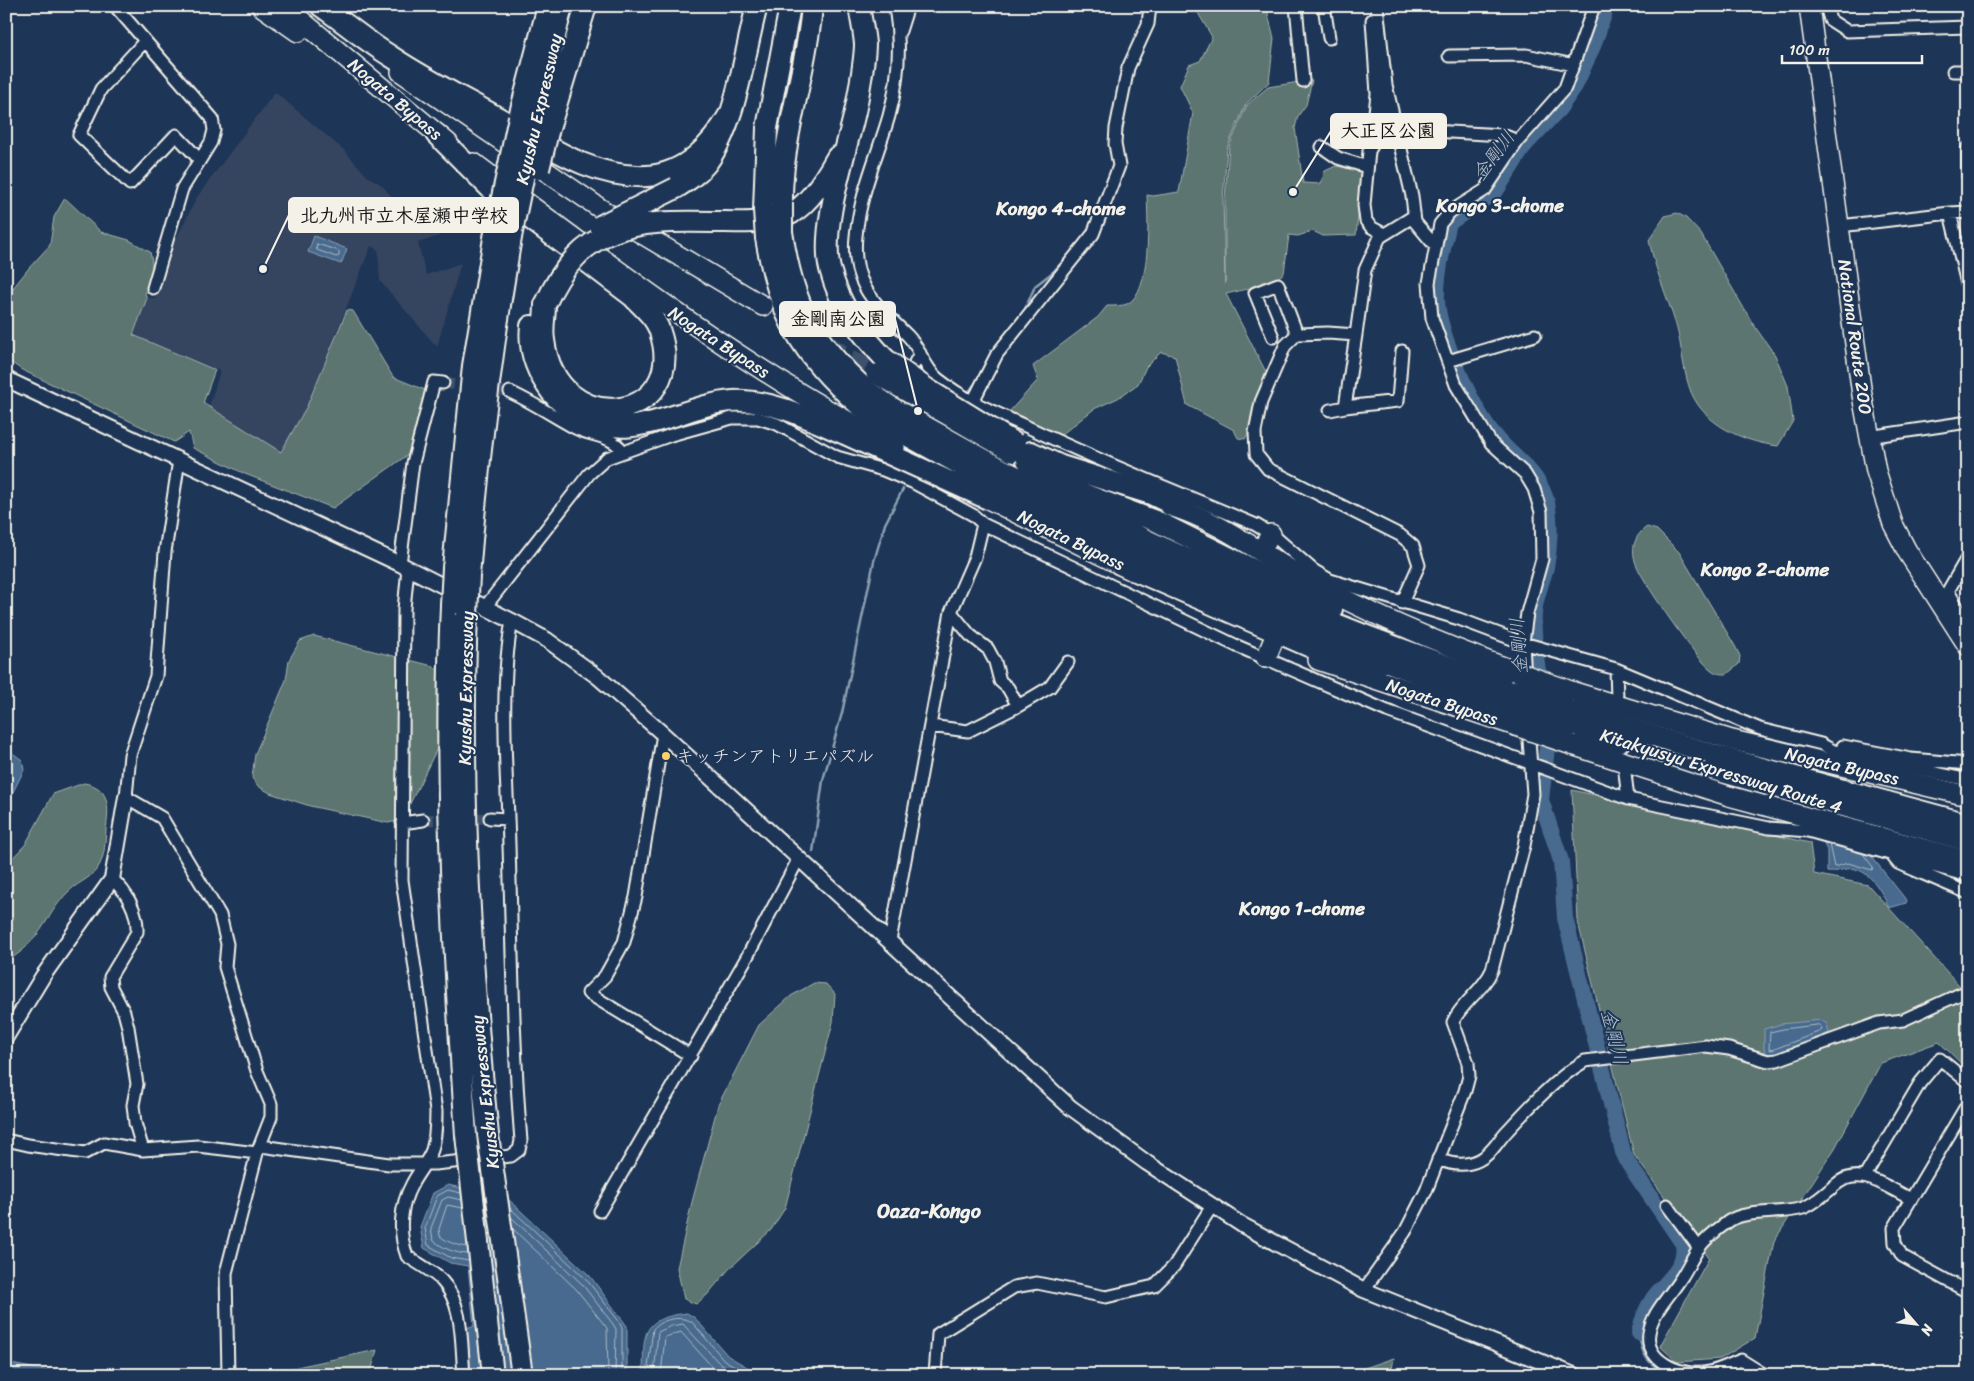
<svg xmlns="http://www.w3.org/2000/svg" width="1974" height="1381" font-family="Sriracha,'Klee One',sans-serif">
	<rect width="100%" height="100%" fill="#1d3557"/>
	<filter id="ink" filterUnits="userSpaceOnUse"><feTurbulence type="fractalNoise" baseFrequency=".02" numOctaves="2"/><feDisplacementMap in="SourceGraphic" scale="10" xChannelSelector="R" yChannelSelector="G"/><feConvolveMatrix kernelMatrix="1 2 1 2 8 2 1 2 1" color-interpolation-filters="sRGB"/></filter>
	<g filter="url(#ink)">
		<path fill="#344460" d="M275,92L345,151L367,176L382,185L400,207L424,219L439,236L418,243L426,275L461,263L437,347L380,281L378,250L371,246L307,406L281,453L209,407L220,371L133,335L147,298H155L164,279L162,274L167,257L197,197Z"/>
		<path fill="#5b7471" stroke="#a8b2ac" d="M1194,6H1266L1274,38L1269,82L1246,104L1227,148L1223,199L1225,284V199L1229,147L1247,105L1268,87L1312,80L1306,105L1298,116L1295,128L1303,183L1321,184L1325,171L1336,166L1363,171L1356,235L1323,236L1313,231L1298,236L1289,235L1284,273L1269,284L1226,294L1267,374L1257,398L1249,432L1245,439L1238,438L1234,430L1187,405L1175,356L1161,352L1146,367L1138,384L1118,398L1094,409L1061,435L1008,413L1038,380L1033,366L1098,317L1107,306C1113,306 1122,306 1127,304C1152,292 1148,218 1147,195L1153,196L1179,192L1193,113L1180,86L1189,65L1200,61L1212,37Z
			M65,198L101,232L129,240L150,252C154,268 152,279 145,294L147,298L133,335L215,370L203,403L281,452L307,406L347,310L353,311L393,377L425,390L409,454L333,508L245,474L193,448L189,432L174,442L22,370L6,359V297L29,268L50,245L54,217Z
			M1677,213L1686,218L1701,234L1753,324L1775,355L1788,386L1793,421L1778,446C1745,442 1705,426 1691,392C1683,372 1682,346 1676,325C1667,296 1655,270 1649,240L1665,216Z
			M1647,527L1657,530L1679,552L1735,646L1740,656L1739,664L1727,674C1722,674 1717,674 1713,671C1699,664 1638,576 1635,561C1631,547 1635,535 1647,527Z
			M314,636L433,666L458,682L453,716L402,820L388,823L310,806L270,793L258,786L252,778L255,754L286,680L289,660L300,641Z
			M84,783C111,787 109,809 106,830C105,842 105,853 100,864C93,878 80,881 69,891C53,906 45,928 30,943C24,950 14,957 6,962V865L25,845L53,794Z
			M1572,790L1810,843L1814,874L1868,885L1968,995V1070L1939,1042L1881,1063L1835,1148L1774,1241L1755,1338L1720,1359L1677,1362L1660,1346L1709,1258L1634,1155L1578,922Z
			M814,983L826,984L835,994L833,1022L785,1208L771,1230L729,1269L707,1295L696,1304L684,1299L677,1268L692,1202L718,1105L759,1025L791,996Z
			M377,1350L370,1375H259Z
			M1394,1358L1391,1375H1344Z"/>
		<path fill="#476a8e" stroke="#8ca0b2" d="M314,236L347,249L341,264L308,252Z
			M6,748L22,760L24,770L7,804L10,821L6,825Z
			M1815,807H1870L1861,824L1868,852L1907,901L1906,903L1889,908C1882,892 1868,865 1846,869C1839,870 1834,873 1827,872V850L1822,841L1819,817Z
			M1821,1020L1827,1024L1829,1033L1768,1057L1764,1049V1029L1781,1024Z
			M448,1185L507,1198L590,1276L627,1326V1375H469L464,1328L474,1326L468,1266L450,1263L424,1248L420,1227L433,1193Z
			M687,1313L695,1318L728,1356L761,1375H643C644,1333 640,1319 687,1313Z
			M6,1363L69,1375H6Z"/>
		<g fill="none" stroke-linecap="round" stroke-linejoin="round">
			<path stroke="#afbbc4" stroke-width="1" d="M317,244L339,251V256L336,257L317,250Z
				M1829,844L1834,867L1848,863L1872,870L1873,867L1863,854
				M1819,1025L1822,1028L1821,1031L1772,1050L1769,1049L1770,1032L1783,1029Z
				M461,1193L448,1190L437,1196L425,1228L428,1245L451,1258L469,1261
				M462,1200L448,1197L442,1200L431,1228L433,1240C444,1249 454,1253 468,1254
				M463,1208L447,1205L439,1229L440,1236C448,1243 457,1245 467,1247
				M510,1208L586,1279L618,1320L622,1328V1375
				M511,1217L582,1284L613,1324L616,1329L615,1375
				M513,1229L576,1289L607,1328L608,1375
				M647,1375L653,1329C661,1319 681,1315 692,1322L724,1360L751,1375
				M654,1375L658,1332L671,1326L683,1324L720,1364L740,1375
				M661,1375L665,1337L681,1332L714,1369L723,1375"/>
			<path stroke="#8ca0b2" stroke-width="2.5" d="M1110,143L1113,162
				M1023,314L1035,286L1053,272L1074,249
				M983,370L993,351
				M967,394L977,381
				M813,852L823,780L842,713L874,561L885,524L903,489
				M1639,1333C1641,1356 1649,1365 1670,1375
				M1723,1373L1739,1370L1748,1375"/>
			<path stroke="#476a8e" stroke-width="16" d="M1540,689C1538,665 1532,638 1534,614C1535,597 1542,583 1546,567C1550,547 1551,522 1547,503C1540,473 1515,460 1497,438C1474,413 1439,335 1437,301C1436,275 1443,248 1449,223L1496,191L1525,145L1559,109L1575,86L1593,46L1607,6
				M1545,726L1547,748L1541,800L1561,861L1565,918L1623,1152L1628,1163L1683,1244C1687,1267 1667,1280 1654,1297C1646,1308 1642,1320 1639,1333"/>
			<path stroke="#3d516d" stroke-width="11" stroke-dasharray="11 5.5" stroke-linecap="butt" d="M443,383L510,392
				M423,820L490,818"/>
			<path stroke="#3d516d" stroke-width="19" stroke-dasharray="19 9" stroke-linecap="butt" d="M826,344L866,368"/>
			<defs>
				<path id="minor" d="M115,6L212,118L214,130L211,142L182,189L153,288
					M895,6C901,42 899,80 889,116C877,157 860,193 856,236C851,286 876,304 908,336C920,348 924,368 938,379C967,402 999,414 1032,429C1105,464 1181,493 1256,525L1274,536L1313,570L1330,580L1459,619L1523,643L1616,669L1760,729L1821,744L1834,751L1968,780
					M1296,6L1303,81
					M1324,6L1329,38
					M1377,6L1386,85L1412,196L1415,222L1436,247
					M1826,6L1830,20L1847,31L1968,27
					M1372,20L1377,94L1375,112
					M900,31L908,6
					M145,41L101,89L79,135L130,184L176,135L200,160
					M1449,56L1526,55L1574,65
					M1953,71H1968
					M1397,129L1503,135L1518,141
					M1322,147L1338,158L1367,167
					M1968,148V177
					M1950,213L1968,212
					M1840,226L1950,213L1968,288
					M1384,234L1371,227L1366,221L1364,205L1369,151L1377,137L1386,90
					M1356,335L1345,407L1398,401L1402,351
					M1273,337L1255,293L1278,284L1297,334
					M1448,361L1535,335
					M510,392C532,402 553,416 575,428C592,437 610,434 623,451
					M1330,410L1345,407
					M889,411L920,353
					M1868,437L1968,422
					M179,460L165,552L156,676L130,755L126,797L162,818L220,915L227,944L225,967L257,1071L271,1104V1117L257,1153L226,1273L228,1375
					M933,480L997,354L1093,234L1119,166L1115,144L1116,128L1128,68L1148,24L1150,6
					M1968,556L1948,591L1968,625
					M400,564L413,463L434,382L443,383
					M408,568L404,609L402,880L436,1111C436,1124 436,1137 432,1150C427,1163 418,1172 412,1184C400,1206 398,1232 407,1256C418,1264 433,1271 442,1281C464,1304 461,1345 464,1375
					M1402,603L1419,565L1413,546L1400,535L1268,469L1256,454L1255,432L1261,402L1285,346L1297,334L1328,333L1356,335L1365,270L1380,237L1414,216
					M485,607L589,474L607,458L671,435L732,418H758L777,424L837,457L883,470L912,482L973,515L983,524L1237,646L1387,711L1628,799L1769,828L1808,831L1968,876
					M1616,669L1617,698
					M1525,679L1523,643L1527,613L1542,559L1541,512L1534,489L1525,474L1491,443L1456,385L1432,318L1429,283L1440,224L1450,212L1485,190L1518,141L1565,88L1594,6
					M1018,706L1050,687L1068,662
					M930,726L968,731L1018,706L1008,688L1000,681L995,662L988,649L970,635L951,612
					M663,734L636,897L624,942L605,976L588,993L691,1056
					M1843,746L1911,759L1968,764
					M1625,773L1628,799
					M490,818L508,819
					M402,823L423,820
					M1893,857L1898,863L1968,893
					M112,879C127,892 138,912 137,932L110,977L111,987L124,1012L128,1027L137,1084L133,1105L135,1123L143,1150
					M890,941L951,612L975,557L983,524
					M1968,1103L1894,1228L1895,1243L1902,1256L1968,1292
					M6,1140L28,1145L85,1153L104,1143L143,1150L198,1146L257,1153
					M261,1146L389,1164H435L511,1156L519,1150L521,1141C513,1043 512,943 509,845C507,773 499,691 512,621
					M1438,1159C1452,1165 1465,1167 1479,1160C1492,1154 1498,1140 1508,1130C1531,1105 1556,1078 1585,1061L1706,1046L1729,1049L1768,1061L1777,1060L1879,1023L1903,1020L1960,994L1968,993
					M1865,1176L1920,1083L1940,1059L1968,1082
					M1667,1205L1699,1248
					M600,1211L747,957L799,858
					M1364,1290L1405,1232L1426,1191L1465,1091L1469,1076L1468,1063L1453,1022C1462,1002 1483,991 1492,970L1524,846L1533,794L1528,727
					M935,1375L938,1334L1014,1287L1037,1283L1106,1297L1154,1286L1174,1266L1212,1206
					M1765,1375L1741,1360C1731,1364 1720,1370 1709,1372C1686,1378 1644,1363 1649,1333C1652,1312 1670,1296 1681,1278C1687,1269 1692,1258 1698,1249C1705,1239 1719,1228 1729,1221C1747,1209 1782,1215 1803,1208C1814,1204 1825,1194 1834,1186C1858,1164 1885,1186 1909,1198"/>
				<path id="tertiary" d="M6,379L400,564L512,621L547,640L598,677L663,734L1070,1107L1147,1163L1242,1225L1364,1290L1574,1375
					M6,1037L43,976L112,879L126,797"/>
				<path id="trunk" d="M261,6L298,32
					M284,6L448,143
					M1809,6L1862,395L1876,471L1893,524L1907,551L1968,646
					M401,72L607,213L763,306
					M474,163C596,255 717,348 851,423
					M988,499L1133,571
					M1170,506C1220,521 1261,554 1306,579C1373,616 1443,645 1515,671
					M1261,551L1271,534
					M1266,658L1273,641
					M1318,660L1516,726
					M1571,691L1732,740L1968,796
					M1572,745L1729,796L1968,861"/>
				<path id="motorway" d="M321,6C345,23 367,42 392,57C428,81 467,100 504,121C549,146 594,179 647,176C685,174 712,145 729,115
					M859,6C861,19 864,32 865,44C865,58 858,100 854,116C845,155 820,230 830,269C841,309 858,330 885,359
					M519,117L548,6
					M534,125L562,6
					M548,132L586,6
					M436,134L490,188L632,296C642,306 656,318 660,332C690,422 557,443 544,340C542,329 545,316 545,305
					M676,188C687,181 698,174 706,164C736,125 744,54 757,6
					M782,203C781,137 807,72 812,6
					M764,210L767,128L790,6
					M713,222C737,222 763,224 786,216C807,208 827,175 837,157
					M782,232C793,305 812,341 866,390
					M766,238C779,315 800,354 859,405
					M531,326C528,351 537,373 552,393C560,403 571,410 582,416C636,448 689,398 744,401C780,403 813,421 845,434
					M1031,452L1061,466L1151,494L1184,510
					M1027,460L1055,480L1076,491L1158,522L1332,609
					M1003,470C1093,515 1184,559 1276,599C1355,634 1436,661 1516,691
					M996,484C1163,569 1337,649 1516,708
					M1120,564L1320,651L1376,668
					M453,568L473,366L496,226
					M469,576C478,461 492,346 512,232
					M451,605C443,782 454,958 466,1135
					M467,615C460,789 470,961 488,1135
					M1570,710L1718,756L1968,824
					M1571,726L1620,741
					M1712,769L1968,841"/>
			</defs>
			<use href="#minor" stroke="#f4f1e8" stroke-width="15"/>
			<use href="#tertiary" stroke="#f4f1e8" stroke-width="18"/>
			<use href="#trunk" stroke="#f4f1e8" stroke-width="22"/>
			<use href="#motorway" stroke="#f4f1e8" stroke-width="24"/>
			<use href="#minor" stroke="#1d3557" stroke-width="11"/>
			<use href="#tertiary" stroke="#1d3557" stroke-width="14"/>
			<use href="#trunk" stroke="#1d3557" stroke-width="19"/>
			<use href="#motorway" stroke="#1d3557" stroke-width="20"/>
			<defs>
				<path id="trunk-bridge" d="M876,374L1012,452
					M851,423L895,448
					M1515,671L1571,691
					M1516,726L1572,745"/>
				<path id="motorway-bridge" d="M539,169L548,132
					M764,210L766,238
					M496,226L519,117
					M600,226L676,188
					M512,232L534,125
					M782,232V203
					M545,305C581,224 633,220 713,222
					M885,359L927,389L1016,444
					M866,390L894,409L1003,470
					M859,405L886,424L996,484
					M845,434L988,499
					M451,605L453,568
					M467,615L469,576
					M1516,691L1570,710
					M1516,708L1571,726
					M466,1135L493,1375
					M488,1135L522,1375"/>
			</defs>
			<use href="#trunk-bridge" stroke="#f4f1e8" stroke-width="22" stroke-linecap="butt"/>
			<use href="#motorway-bridge" stroke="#f4f1e8" stroke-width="24" stroke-linecap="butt"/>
			<use href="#trunk-bridge" stroke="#1d3557" stroke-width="19"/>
			<use href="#motorway-bridge" stroke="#1d3557" stroke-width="20"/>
		</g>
	</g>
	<circle fill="#ffd166" stroke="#1d3557" stroke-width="2" cx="666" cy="756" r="5"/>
	<g text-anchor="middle" stroke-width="4" stroke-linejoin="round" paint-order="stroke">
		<g font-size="18" fill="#f4f1e8" stroke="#1d3557">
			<text transform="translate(395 99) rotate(40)" y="6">Nogata Bypass</text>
			<text transform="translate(539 109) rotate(-77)" y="6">Kyushu Expressway</text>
			<text transform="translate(1855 337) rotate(82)" y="6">National Route 200</text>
			<text transform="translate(719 342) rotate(33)" y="6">Nogata Bypass</text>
			<text transform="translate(1071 540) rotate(26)" y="6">Nogata Bypass</text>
			<text transform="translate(466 688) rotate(-89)" y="6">Kyushu Expressway</text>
			<text transform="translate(1442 702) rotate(18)" y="6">Nogata Bypass</text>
			<text transform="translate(1842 766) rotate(13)" y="6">Nogata Bypass</text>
			<text transform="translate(1721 771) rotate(17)" y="6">Kitakyusyu Expressway Route 4</text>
			<text transform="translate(485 1092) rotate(-96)" y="6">Kyushu Expressway</text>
		</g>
		<g font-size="18" fill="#f4f1e8" stroke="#1d3557" text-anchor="start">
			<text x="676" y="762">キッチンアトリエパズル</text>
		</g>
		<g font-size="19" font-style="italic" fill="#b7c2c8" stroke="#1d3557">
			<text transform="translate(1493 155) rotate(-53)" y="7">金剛川</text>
			<text transform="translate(1518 646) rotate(-94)" y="7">金剛川</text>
			<text transform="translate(1615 1037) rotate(76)" y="7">金剛川</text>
		</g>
		<g font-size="19" font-weight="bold" fill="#f4f1e8" stroke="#1d3557">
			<text x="1500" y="212">Kongo 3-chome</text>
			<text x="1061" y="215">Kongo 4-chome</text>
			<text x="1765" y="576">Kongo 2-chome</text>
			<text x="1302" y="915">Kongo 1-chome</text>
		</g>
		<g font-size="20" font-weight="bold" fill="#f4f1e8" stroke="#1d3557">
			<text x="929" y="1218">Oaza-Kongo</text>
		</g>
	</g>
	<path fill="none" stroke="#f4f1e8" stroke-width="2" d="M1293 192L1331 131M263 269L289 215M918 411L895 319"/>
	<g fill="#f4f1e8" stroke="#1d3557" stroke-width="2">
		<circle cx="1293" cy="192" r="5"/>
		<circle cx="263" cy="269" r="5"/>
		<circle cx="918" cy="411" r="5"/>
	</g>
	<g fill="#f4f1e8" stroke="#f4f1e8" stroke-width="2">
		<rect x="1331" y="114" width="115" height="34" rx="5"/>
		<rect x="289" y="198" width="229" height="34" rx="5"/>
		<rect x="780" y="302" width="115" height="34" rx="5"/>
	</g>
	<g font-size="19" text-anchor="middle" font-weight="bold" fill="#111">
		<text x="1388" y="137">大正区公園</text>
		<text x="404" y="222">北九州市立木屋瀬中学校</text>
		<text x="838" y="325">金剛南公園</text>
	</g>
	<rect width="1974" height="1381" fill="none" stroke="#1d3557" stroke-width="25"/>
	<rect x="12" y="12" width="1949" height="1356" fill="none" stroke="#f4f1e8" stroke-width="2" filter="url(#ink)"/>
	<g transform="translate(1916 1324) rotate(118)" stroke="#1d3557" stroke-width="4" paint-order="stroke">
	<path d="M0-4L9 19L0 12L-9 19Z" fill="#f4f1e8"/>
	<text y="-8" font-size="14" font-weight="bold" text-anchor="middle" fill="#f4f1e8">N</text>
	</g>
	<path d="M1782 55v8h140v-8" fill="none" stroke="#f4f1e8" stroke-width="2.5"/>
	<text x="1789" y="55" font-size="15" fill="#f4f1e8" stroke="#1d3557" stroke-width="4" paint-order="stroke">100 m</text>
</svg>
